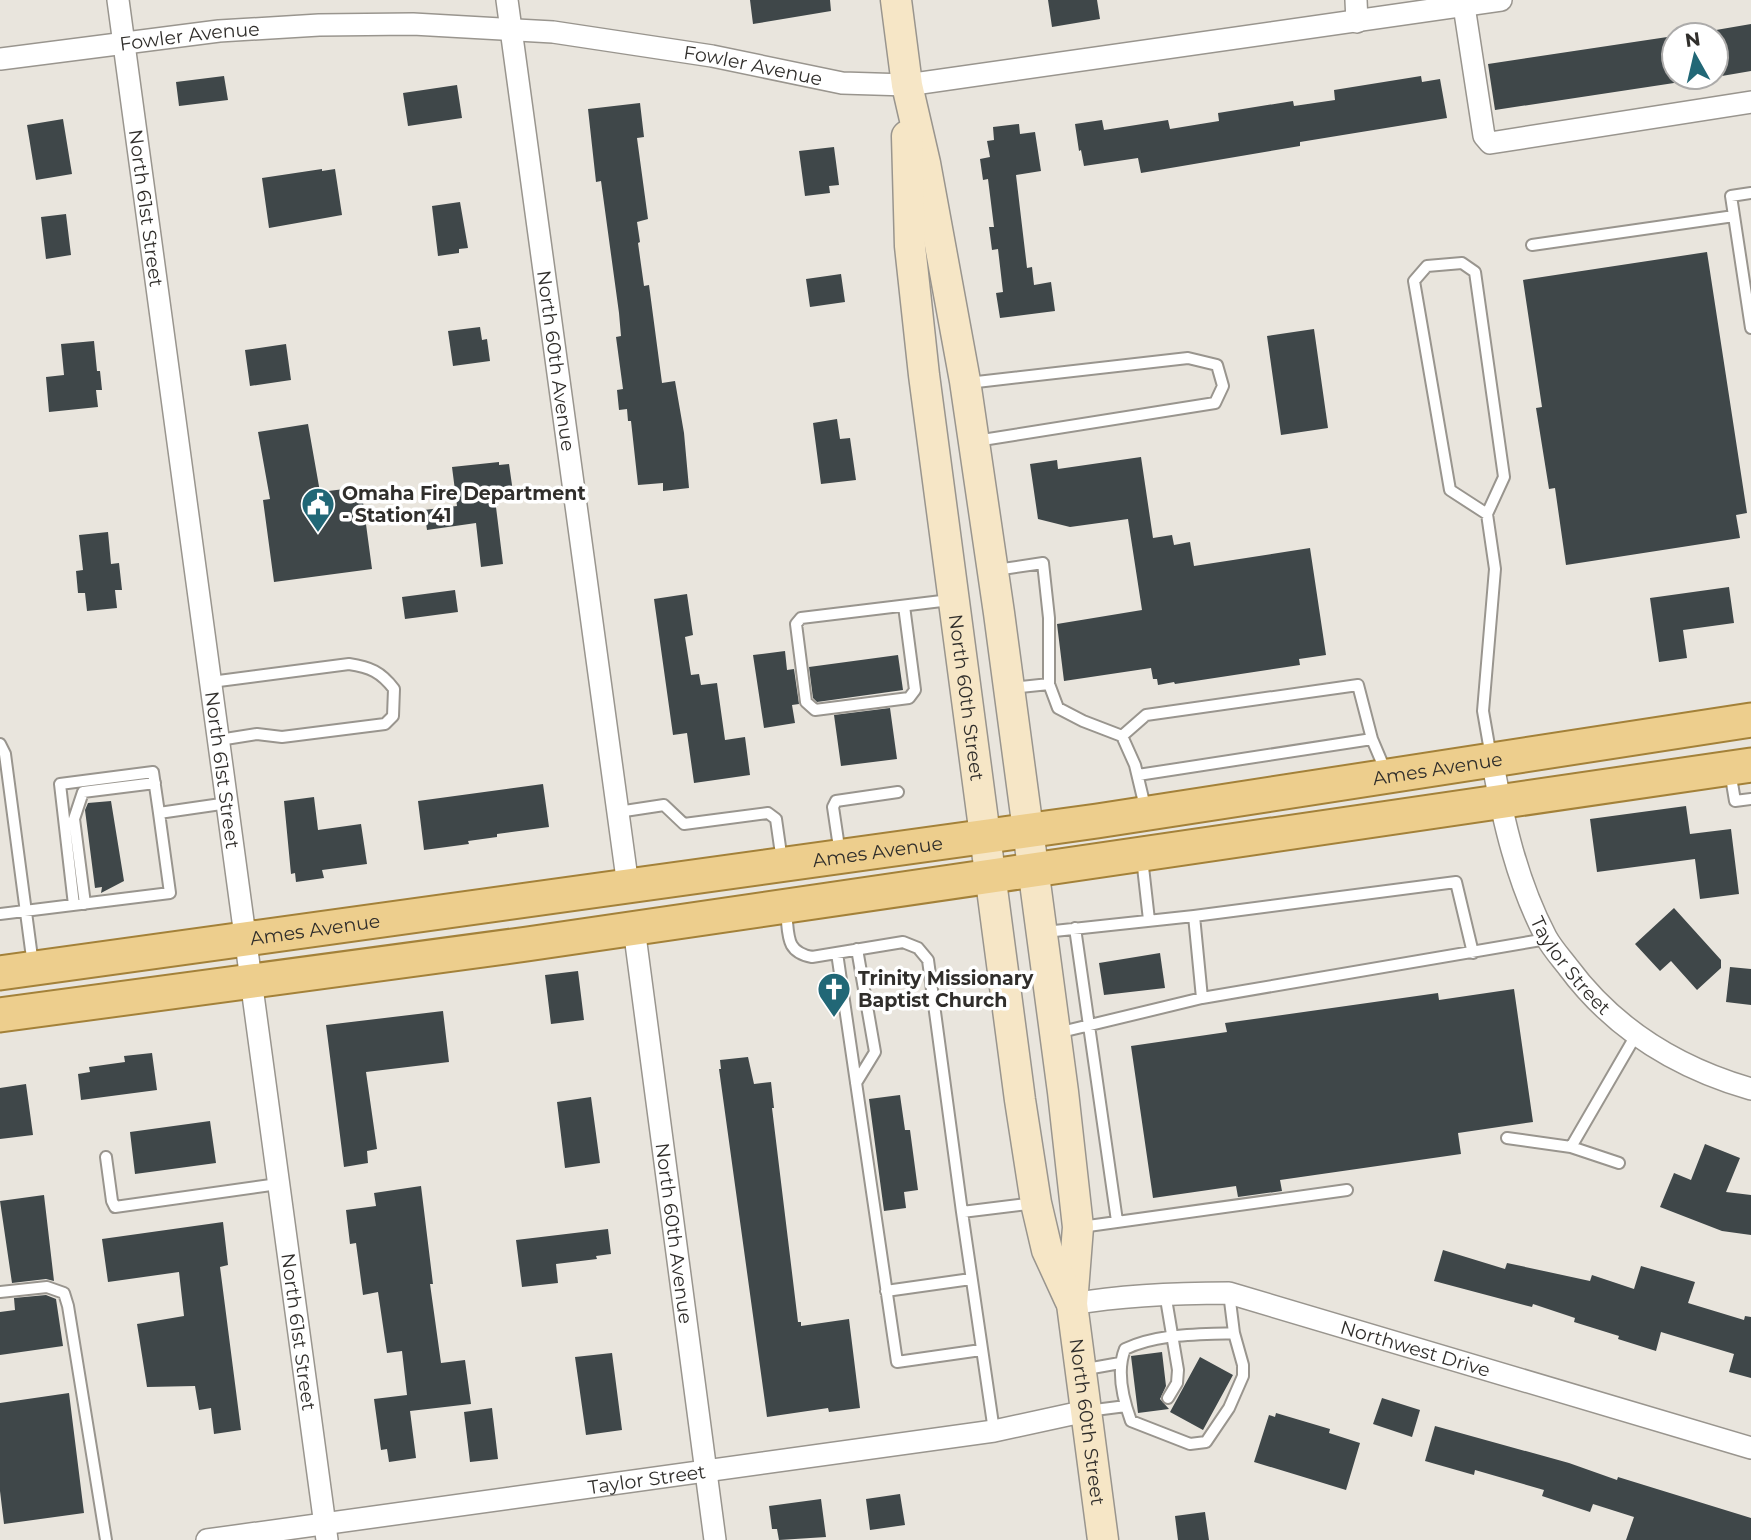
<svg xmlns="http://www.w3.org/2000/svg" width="1751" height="1540" font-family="Montserrat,sans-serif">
	<rect width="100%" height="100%" fill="#e9e5dd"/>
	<path fill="#3f4749" d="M750,0H830L831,11L753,24Z
		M1048,0H1097L1100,19L1052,27Z
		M1751,24V71L1716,77V30Z
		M1674,36V83L1495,110L1488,64Z
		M224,76L228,100L179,106L176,82Z
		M1421,76L1422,82L1440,79L1447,118L1300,142V146L1141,173L1138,158L1084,166L1081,150L1079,151L1075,124L1102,120L1104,130L1168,120L1170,129L1219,121L1218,113L1293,101L1294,106L1335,100L1334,90Z
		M457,85L462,118L408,126L403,93Z
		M640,103L644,137L637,138L648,219L637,222L640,242L638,243L644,286L649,285L662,383L675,381L684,433L689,488L663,491V483L638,485L631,421H628L627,409L619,410L617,390L623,389L616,337L621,336L619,313L601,181L596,182L588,109Z
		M63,119L72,174L36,180L27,125Z
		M1019,124L1020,134L1035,132L1041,171L1016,175L1027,268L1032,267L1034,285L1051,282L1055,311L1000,318L996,293L1003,292L998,249L992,250L989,227H994L988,179L983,180L980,159L990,157L987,141L994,140L993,127Z
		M834,147L839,185L829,186L830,193L805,196L799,151Z
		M322,169V171L335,169L342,215L269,228L262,178Z
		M460,202L468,248L459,249V253L438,256L432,206Z
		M66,214L71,255L46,259L41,217Z
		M1707,252L1747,513L1736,515L1740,538L1566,565L1555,488L1549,489L1536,408L1542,407L1523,280Z
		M841,274L845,302L810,307L806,279Z
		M480,327L482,340L487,339L490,361L453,366L448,331Z
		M1314,329L1328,428L1281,435L1267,336Z
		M94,341L97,371H100L102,390H96L98,407L49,412L46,377L64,375L61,344Z
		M286,344L291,380L250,386L245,350Z
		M837,419L840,439L850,438L856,480L821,484L813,423Z
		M308,424L320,492L361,487L372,569L274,582L263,500L270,499L258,432Z
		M1141,457L1153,538L1172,535L1174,545L1190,542L1194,566L1310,548L1326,655L1299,659L1300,665L1175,684L1174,682L1158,685L1157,679H1153L1151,668L1064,681L1057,624L1142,610L1128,519L1070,527L1038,519L1030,464L1057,460L1058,469Z
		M499,462V465L509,464L513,492L496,494L498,507H496L503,564L481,567L476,523L427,530L424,510L457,506L452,467Z
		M108,532L111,564L119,563L122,590H115L117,608L87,611L85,593H78L76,571L83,570L79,535Z
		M1729,587L1734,623L1683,630L1687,658L1659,662L1650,598Z
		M455,590L458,612L405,619L402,597Z
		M687,594L693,635L685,637L691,675L699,674L701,685L717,683L725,740L745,737L750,775L694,783L687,733L673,735L654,599Z
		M785,651L787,670L794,669L799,704L792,705L795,723L764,728L753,655Z
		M898,655L903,690L817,702L813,698L809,667Z
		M890,708L897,759L841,766L834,715Z
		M543,784L549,827L497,834V837L468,841L469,844L424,850L418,801Z
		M314,797L318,830L361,824L367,864L322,870L324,878L296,882L295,873L291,874L284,801Z
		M111,801L124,881L101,893L102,887L95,888L85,810L88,803Z
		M1686,806L1690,834L1731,829L1739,894L1700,899L1695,859L1597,872L1590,819Z
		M1674,908L1721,960V968L1697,990L1671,961L1660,971L1635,944Z
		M1160,953L1165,988L1104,995L1099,963Z
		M1730,967L1751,969V1005L1726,1002Z
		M578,971L584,1020L551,1024L545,975Z
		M1514,989L1533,1122L1458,1133L1461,1154L1280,1180L1282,1191L1238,1197L1236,1186L1153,1198L1131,1046L1227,1032L1225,1023L1438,993L1439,1000Z
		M443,1011L449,1062L366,1072L377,1149L367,1151L368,1163L344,1167L326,1025Z
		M152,1053L157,1090L81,1100L78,1074L90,1072L89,1067L125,1062L124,1056Z
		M748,1057L754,1084L771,1082L774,1108H772L798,1322H801V1326L849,1319L860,1408L829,1412L828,1408L767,1417L719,1069H721L720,1060Z
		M26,1084L33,1135L0,1139V1088Z
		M900,1095L905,1130H910L918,1190L904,1192L906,1208L884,1211L869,1099Z
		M591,1097L600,1163L565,1168L557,1102Z
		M210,1121L216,1163L135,1174L130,1132Z
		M1705,1144L1740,1158L1726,1192L1751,1195V1235L1722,1231L1660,1207L1674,1173L1691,1180Z
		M421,1186L433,1284H430L441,1363L465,1360L471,1404L410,1411L416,1458L389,1462L387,1449L381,1450L374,1399L407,1395L402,1351L387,1353L378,1292L363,1295L356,1243L350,1244L346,1210L376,1206L374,1193Z
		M44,1195L54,1281L46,1279L12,1283L0,1201Z
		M223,1222L228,1265L220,1267L241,1430L214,1434L211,1408L199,1410L195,1386L147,1387L137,1324L184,1316L179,1272L108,1282L102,1239Z
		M608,1229L611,1254L596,1256L597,1259L556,1264L558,1283L522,1287L516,1240Z
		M1443,1250L1505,1269L1507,1263L1590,1281L1592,1275L1634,1289L1641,1266L1695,1282L1688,1303L1744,1320L1745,1316L1751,1317V1378L1729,1372L1734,1354L1661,1332L1656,1351L1618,1339L1619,1336L1574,1322L1575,1318L1533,1304L1532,1307L1434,1281Z
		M46,1295L56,1299L63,1346L0,1355V1312L15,1310L14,1298Z
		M1162,1352L1166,1386L1160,1399L1169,1409L1138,1413L1131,1356Z
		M612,1353L622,1430L586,1435L575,1357Z
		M1200,1357L1233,1375L1203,1430L1170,1412Z
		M69,1393L84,1513L4,1524L0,1491V1403Z
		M1382,1398L1420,1410L1412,1437L1373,1424Z
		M492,1408L498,1459L470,1462L464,1412Z
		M1276,1413L1330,1429L1329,1433L1360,1443L1346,1490L1254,1462L1269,1415L1275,1417Z
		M1435,1426L1569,1463L1617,1480L1618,1477L1751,1518V1540H1626L1634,1517L1593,1504L1590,1512L1542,1496L1544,1490L1475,1470L1474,1475L1425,1461Z
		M900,1494L905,1525L870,1530L866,1499Z
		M821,1499L826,1537L779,1540L777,1529H772L769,1506Z
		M1205,1512L1209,1540H1178L1175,1516Z"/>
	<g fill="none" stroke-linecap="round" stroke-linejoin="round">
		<defs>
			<path id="service" d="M1751,193L1731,196L1751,328
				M1532,245L1734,216
				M968,383L1188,358L1217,365L1223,386L1215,403L976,441
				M1487,514L1450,490L1414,281L1427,266L1462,263L1475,272L1504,477L1487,514L1495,569L1483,711L1491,757
				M996,570L1043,563L1049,618V684
				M904,606L915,690L909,698L815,710L806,702L796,624L801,618L950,600
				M211,682L349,664C370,667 381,672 394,689L393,716L385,724L282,737L257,734L219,740
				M1012,688L1049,684L1058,708L1083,721L1122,736L1135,765L1146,811
				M1122,736L1146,715L1358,685L1372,739L1386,772
				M0,744L5,754L33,965
				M1730,771L1735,801L1751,799
				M1138,775L1372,739
				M618,812L664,805L684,824L768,813L776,819L782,861
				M840,854L833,807L836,801L898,792
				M1142,858L1149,920
				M85,904L74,819L83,792L155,783
				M74,905L60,784L153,772L159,813
				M786,912C789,935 785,952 812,957L903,942L918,948L928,960L962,1212
				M0,914L170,893L159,813L228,803
				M1194,916L1202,998
				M1075,928L1117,1221
				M1045,932L1194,916L1456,882L1473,953
				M837,953L897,1362L981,1350
				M1057,1033L1202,998L1547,939
				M856,1083L875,1052L857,949
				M1507,1138L1571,1147L1636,1035
				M1571,1147L1619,1163
				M106,1157L112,1201L115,1207L278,1184
				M1081,1227L1347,1190
				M886,1291L971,1279
				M0,1292L47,1287L64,1293L68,1306L106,1540
				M1165,1293L1178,1370L1177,1383L1168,1398
				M1229,1293L1234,1333L1243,1365V1376L1229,1408L1206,1442L1190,1444L1131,1421C1123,1399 1116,1371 1125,1349C1159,1333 1198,1335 1234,1333
				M1081,1370L1120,1363
				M1087,1411L1126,1406
				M994,1431L962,1212L1035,1203"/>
			<g id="minor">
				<path id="s1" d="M118,0L327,1540"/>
				<path id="s2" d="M507,0L628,886"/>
				<path d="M1356,0L1357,22"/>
				<path d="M1464,6L1484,136L1490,143L1751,102"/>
				<path id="s3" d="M0,59L219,31L319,25L413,24L553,32L712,56L842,83L907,85L1501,0"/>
				<path id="s4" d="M1492,759C1503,820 1517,882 1546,937C1552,948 1561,958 1568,967C1614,1029 1678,1068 1751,1089"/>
				<path id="s5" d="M634,928L715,1540"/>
				<path id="s6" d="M1072,1304C1125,1295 1176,1293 1229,1293L1751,1448"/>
				<path id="s7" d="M207,1540L994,1431L1086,1411"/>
			</g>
			<g id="secondary">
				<path id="s8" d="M896,0L907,85L925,163L965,381L999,613L1063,1092L1078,1227L1072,1304L1103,1540"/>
				<path id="s9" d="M907,136L910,246L924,375L1020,1100L1036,1203L1047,1250L1070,1300"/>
			</g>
			<g id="primary">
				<path id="s10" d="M0,973L1097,821L1751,720"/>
				<path d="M0,1015L527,944L1751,765"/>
			</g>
		</defs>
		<use href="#service" stroke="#99958e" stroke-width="14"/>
		<use href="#minor" stroke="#99958e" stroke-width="24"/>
		<use href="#secondary" stroke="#99958e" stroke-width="33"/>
		<use href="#primary" stroke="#a38139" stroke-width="37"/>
		<use href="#service" stroke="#fff" stroke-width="10"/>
		<use href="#minor" stroke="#fff" stroke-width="21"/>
		<use href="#secondary" stroke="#f6e6c6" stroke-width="30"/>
		<use href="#primary" stroke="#edce8d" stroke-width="33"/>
	</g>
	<defs>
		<symbol id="civic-pin" viewBox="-11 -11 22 30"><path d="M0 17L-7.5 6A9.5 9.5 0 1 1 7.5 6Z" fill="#216776" stroke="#fff"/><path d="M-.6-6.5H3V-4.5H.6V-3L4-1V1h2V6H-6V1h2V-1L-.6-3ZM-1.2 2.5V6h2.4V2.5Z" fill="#fff"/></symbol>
		<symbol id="church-pin" viewBox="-11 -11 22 30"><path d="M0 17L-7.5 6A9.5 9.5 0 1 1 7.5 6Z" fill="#216776" stroke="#fff"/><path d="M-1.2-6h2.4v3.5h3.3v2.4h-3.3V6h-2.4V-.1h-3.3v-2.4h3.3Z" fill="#fff"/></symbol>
	</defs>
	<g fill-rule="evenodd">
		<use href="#civic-pin" x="299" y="485" width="38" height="52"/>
		<use href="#church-pin" x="815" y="970" width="38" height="52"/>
	</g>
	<g text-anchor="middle" stroke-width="7" stroke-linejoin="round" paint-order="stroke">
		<g font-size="19" fill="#302e2b" stroke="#fff">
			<text dy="7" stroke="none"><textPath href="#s3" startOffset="191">Fowler Avenue</textPath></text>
			<text dy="7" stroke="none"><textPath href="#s3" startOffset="758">Fowler Avenue</textPath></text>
			<text dy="7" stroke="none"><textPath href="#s1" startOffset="210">North 61st Street</textPath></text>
			<text dy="7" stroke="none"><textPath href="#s2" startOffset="364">North 60th Avenue</textPath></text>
			<text dy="7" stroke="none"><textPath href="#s9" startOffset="565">North 60th Street</textPath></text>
			<text dy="7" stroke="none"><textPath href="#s10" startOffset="1452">Ames Avenue</textPath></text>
			<text dy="7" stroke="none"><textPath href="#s1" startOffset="777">North 61st Street</textPath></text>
			<text dy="7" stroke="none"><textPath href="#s10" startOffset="886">Ames Avenue</textPath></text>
			<text dy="7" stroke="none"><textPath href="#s10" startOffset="318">Ames Avenue</textPath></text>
			<text dy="7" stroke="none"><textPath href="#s4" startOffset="224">Taylor Street</textPath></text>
			<text dy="7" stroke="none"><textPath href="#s5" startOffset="308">North 60th Avenue</textPath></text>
			<text dy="7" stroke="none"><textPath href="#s1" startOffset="1344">North 61st Street</textPath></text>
			<text dy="7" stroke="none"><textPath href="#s6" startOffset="352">Northwest Drive</textPath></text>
			<text dy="7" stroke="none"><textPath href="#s8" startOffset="1437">North 60th Street</textPath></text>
			<text dy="7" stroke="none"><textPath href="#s7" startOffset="444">Taylor Street</textPath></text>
		</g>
		<g font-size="19" font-weight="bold" fill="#302e2b" stroke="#fff" text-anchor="start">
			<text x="342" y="500">Omaha Fire Department<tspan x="342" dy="22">- Station 41</tspan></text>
			<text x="858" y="985">Trinity Missionary<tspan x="858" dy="22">Baptist Church</tspan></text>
		</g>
	</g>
	<g transform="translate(1695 56) rotate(352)"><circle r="33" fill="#ffffff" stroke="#acabaa" stroke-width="2"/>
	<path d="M0-5L12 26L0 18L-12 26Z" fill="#216776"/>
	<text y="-10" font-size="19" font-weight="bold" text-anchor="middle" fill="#302e2b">N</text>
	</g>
</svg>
